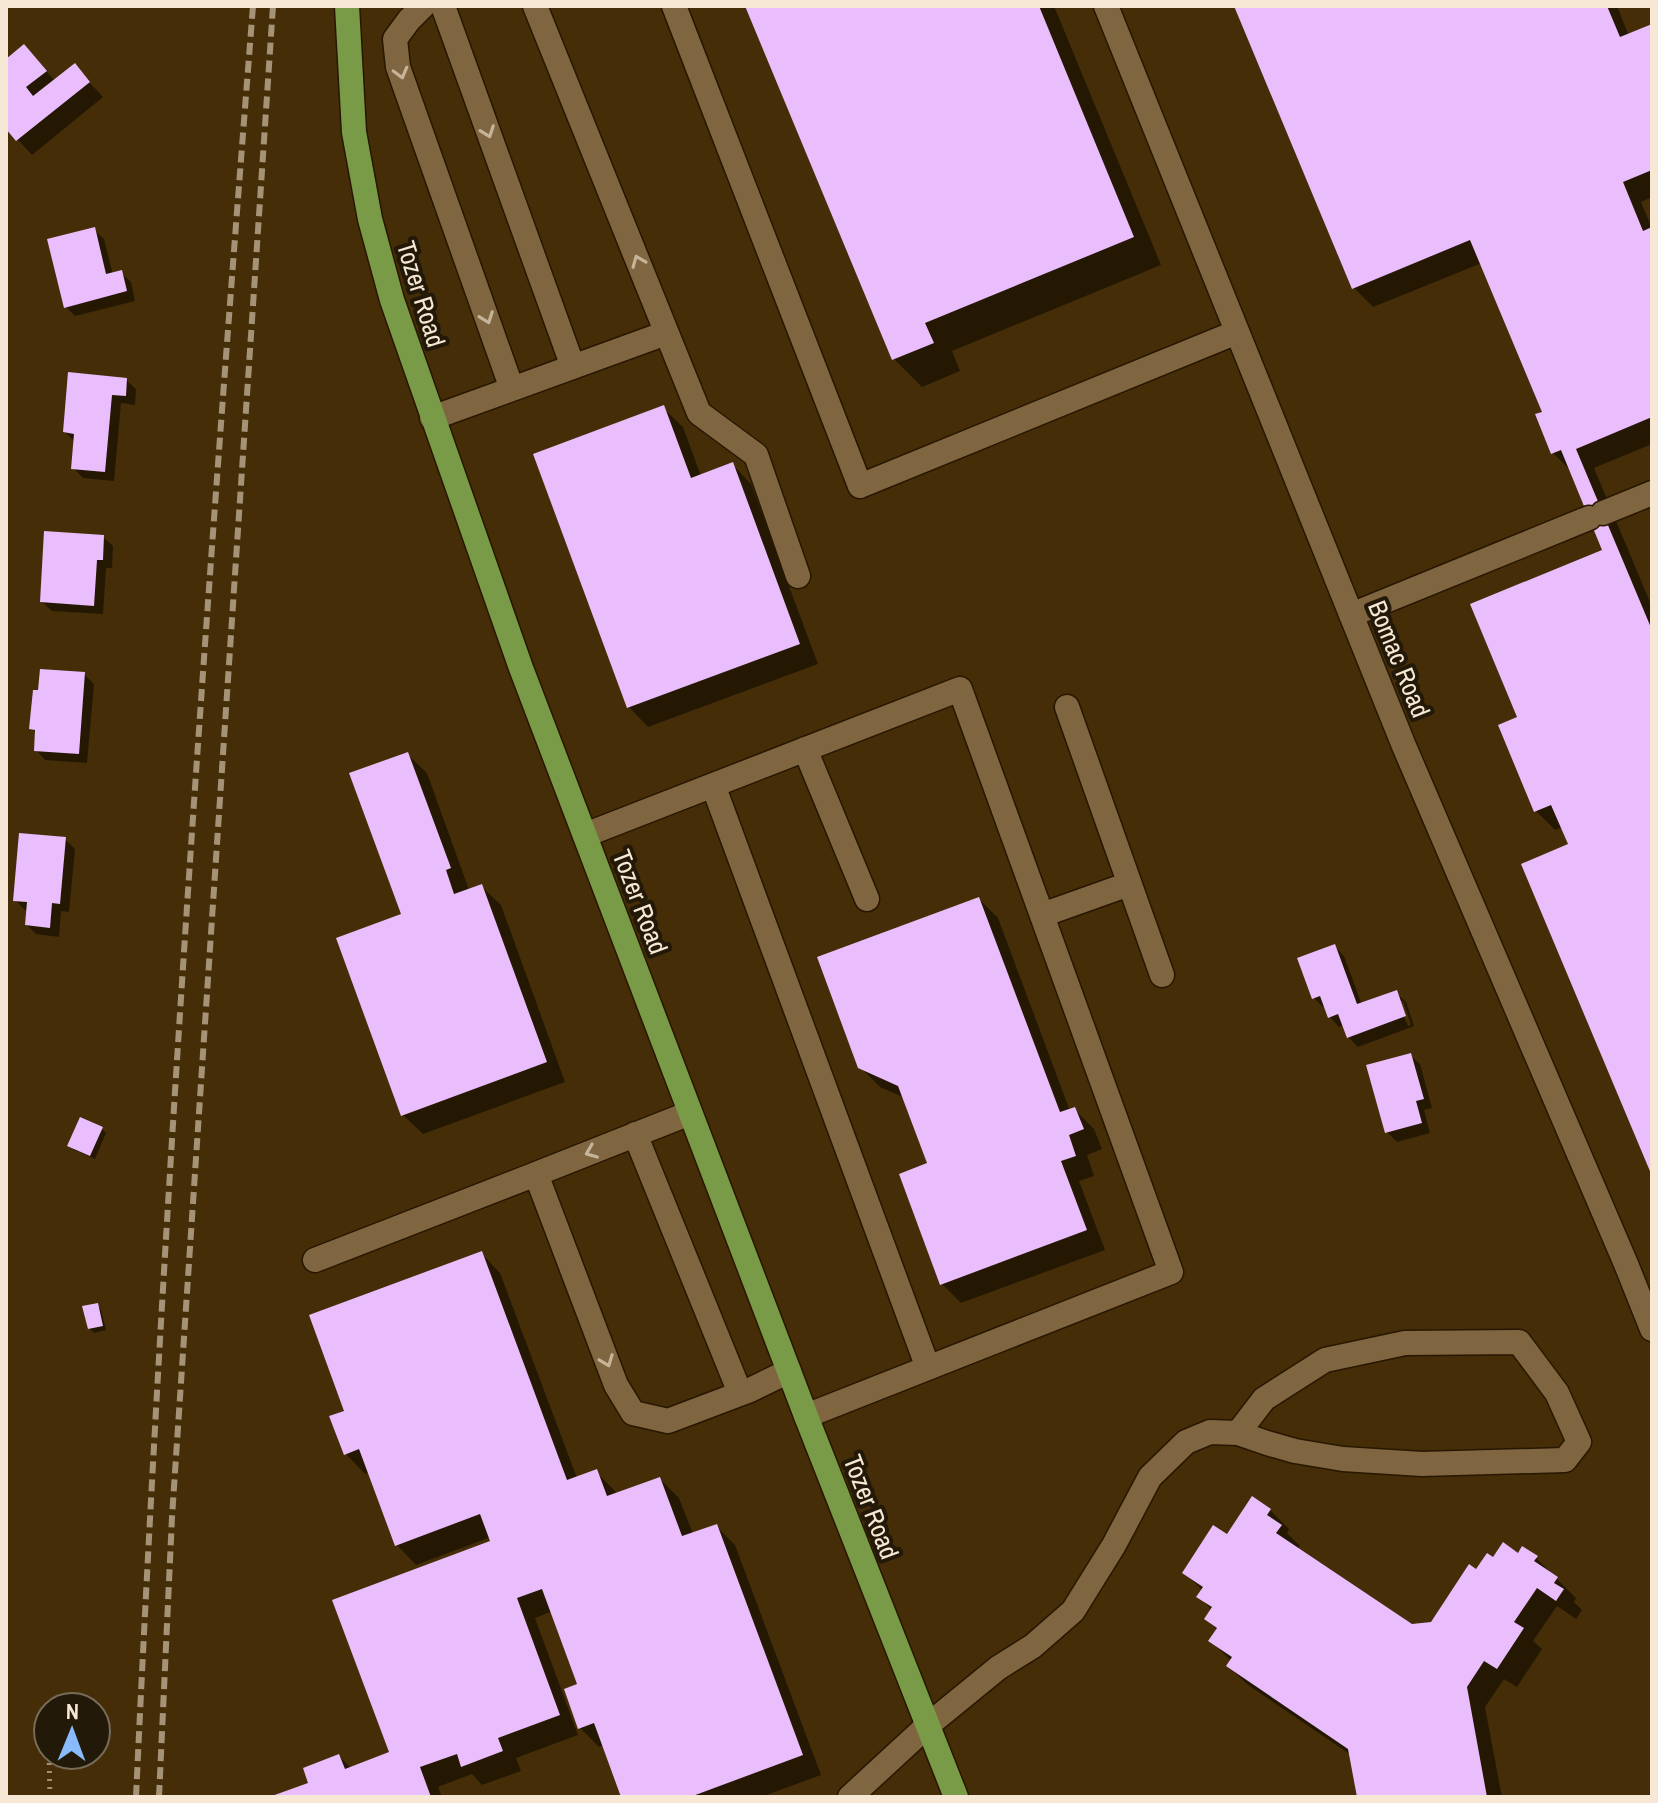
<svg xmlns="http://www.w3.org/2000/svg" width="1658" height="1803" font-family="'Archivo Narrow',sans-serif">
	<rect width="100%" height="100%" fill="#452e07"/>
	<path fill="#0007" fill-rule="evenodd" d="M747,6H1054L1161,265L952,351L960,371L922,387L894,359Z
		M1236,6H1617L1629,36L1652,26V197L1641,202L1652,228V444L1594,468L1652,607V1171L1570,845L1563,827L1555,830L1536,811L1605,551L1572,472L1553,453L1544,413L1482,263L1373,307L1354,288Z
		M24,46L55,81L74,66L103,97L32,155L9,130L6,132V56L9,59Z
		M94,230L104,239L113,275L121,273L131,282L135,301L75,316L66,307Z
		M126,380L136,389L135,405L121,403L114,481L83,478L73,468L74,441L65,432Z
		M663,408L683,427L701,476L732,464L751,484L818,664L648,727L629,707L535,455Z
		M103,537L113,546L112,568H106L103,614L52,611L42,602Z
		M84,674L94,684L87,763L45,760L36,750L37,734L31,728Z
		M407,754L427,773L469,890L481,886L501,905L565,1082L423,1134L403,1115V915Z
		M65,839L75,849L69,912L61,911L59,937L36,934L27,925L28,910H25L15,900Z
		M979,899L998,918L1070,1111L1074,1109L1094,1129L1102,1149L1087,1155L1094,1176L1079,1181L1105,1250L961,1303L942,1284L930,1164L905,1098L880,1087L860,1067Z
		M1335,947L1344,956L1362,1005L1396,993L1406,1002L1414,1026L1358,1047L1348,1037L1344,1025L1339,1027L1330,1017L1326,1006L1323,1007L1314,998ZM1398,1001H1403L1411,1025L1408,1026Z
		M1410,1055L1420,1064L1432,1108L1424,1110L1430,1133L1397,1142L1387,1132L1369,1066Z
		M102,1129L106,1133L95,1159L74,1150L70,1145Z
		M481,1253L500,1273L577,1478L596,1472L615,1491L617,1495L660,1479L679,1498L693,1534L716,1526L735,1545L821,1775L761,1797H624L604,1745L599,1747L580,1728V1685L553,1611L535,1618L578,1735L516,1758L521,1771L482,1785L472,1774L438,1787L442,1797H274L310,1784L339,1756L351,1768L391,1753L493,1543L491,1537L416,1565L397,1545L370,1472L365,1474L346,1454L347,1412Z
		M97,1305L101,1310L106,1330L94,1333L89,1328Z
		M1270,1510L1289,1529L1287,1533L1300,1546L1297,1550L1412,1626L1432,1624L1477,1572L1493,1560L1518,1555L1536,1558L1576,1598L1574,1602L1582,1610L1576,1619L1557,1606L1533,1641L1542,1649L1517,1687L1504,1679L1485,1707L1502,1797H1359L1351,1755L1248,1685L1228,1666L1231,1661L1211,1641L1218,1631L1206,1619L1212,1610L1199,1597L1203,1591L1184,1572L1227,1536Z"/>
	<path fill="#eabdfd" d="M745,6H1039L1134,237L925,323L934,343L892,360Z
		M1234,6H1607L1620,37L1652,24V170L1623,182L1643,231L1652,227V417L1576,449L1652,630V1176L1521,864L1568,844L1551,805L1534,812L1498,725L1517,717L1470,604L1602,550L1561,450L1551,454L1535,414L1542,412L1470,240L1352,289Z
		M24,44L47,71L26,87L33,96L75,63L90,82L16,141L6,129V59Z
		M95,227L106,274L122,270L127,291L64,308L47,239Z
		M68,372L127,378L126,396L112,395L105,472L71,469L74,434L63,432Z
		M664,405L691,478L733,462L800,644L627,708L533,454Z
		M44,531L104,535L103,560H97L94,606L40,602Z
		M40,669L85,672L79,754L34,751L35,730L29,729L33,690H38Z
		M408,752L451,868L446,870L454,894L482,884L547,1062L401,1116L336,938L401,914L349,773Z
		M19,833L66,837L60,904L52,903L50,928L25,925L27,902L13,901Z
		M979,897L1060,1112L1075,1107L1084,1129L1069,1135L1076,1156L1061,1161L1087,1230L940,1285L899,1174L927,1163L898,1086L858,1068L817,957Z
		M1335,944L1357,1004L1397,990L1406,1016L1347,1038L1338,1014L1328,1018L1320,996L1312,999L1297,958Z
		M1411,1053L1424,1099L1416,1101L1422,1123L1385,1133L1366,1065Z
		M80,1117L103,1127L90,1156L67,1146Z
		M482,1251L567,1480L597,1469L607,1496L660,1477L682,1536L717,1524L803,1755L690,1797H621L594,1723L578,1729L564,1689L577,1684L542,1589L517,1598L560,1715L498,1738L503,1751L461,1767L457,1754L420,1767L431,1797H269L308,1783L303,1768L339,1754L345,1769L389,1752L332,1600L490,1541L480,1514L395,1546L359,1449L344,1455L329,1416L344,1411L309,1315Z
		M98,1303L103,1326L88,1329L82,1306Z
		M1252,1496L1271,1509L1267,1515L1282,1525L1276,1533L1412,1624L1431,1622L1469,1564L1476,1569L1487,1553L1493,1557L1503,1542L1518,1553L1522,1546L1538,1556L1534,1561L1558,1577L1554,1583L1564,1589L1556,1601L1537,1588L1514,1622L1524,1628L1497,1669L1484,1661L1467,1687L1487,1797H1357L1348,1749L1226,1666L1232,1657L1208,1641L1217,1628L1204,1619L1212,1607L1196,1597L1203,1587L1182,1573L1213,1525L1227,1534Z"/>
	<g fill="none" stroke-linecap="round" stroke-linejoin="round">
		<defs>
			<path id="minor" d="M423,6L409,20L395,39L398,67L512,389
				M443,6L573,367
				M535,6L699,413L756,455L798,576
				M674,6L860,486L1237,332
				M1106,6L1404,746L1626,1264L1652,1329
				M432,418L666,333
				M1603,513L1652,493
				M1351,615L1589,518
				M1067,707L1162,975
				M805,749L867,899
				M713,785L928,1368
				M585,835L960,689L1171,1272L806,1416
				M1042,915L1129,884
				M690,1113L536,1174L616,1385L633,1413L668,1421L750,1390L789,1371
				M635,1134L740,1393
				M315,1260L536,1174
				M850,1797L927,1726L998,1668L1033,1646L1073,1611L1114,1545L1150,1477L1186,1442L1210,1432L1238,1433L1267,1443L1295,1451L1343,1459L1422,1464L1565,1460L1579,1442L1557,1393L1519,1342L1405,1343L1325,1360L1264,1399L1238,1433"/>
			<path id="major" d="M347,6L354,132L370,219L392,300L521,668L806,1416L956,1797"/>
		</defs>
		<use href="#minor" stroke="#281700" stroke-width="27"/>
		<use href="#major" stroke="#281700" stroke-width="27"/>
		<path stroke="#a29073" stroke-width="5" stroke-dasharray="2 6" stroke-linecap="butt" d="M47,1706L48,1736
			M49,1755L50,1797"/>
		<use href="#minor" stroke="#7f6540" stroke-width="24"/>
		<use href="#major" stroke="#799a46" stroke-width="24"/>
		<path stroke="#a59377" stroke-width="6" stroke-dasharray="12 6" stroke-linecap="butt" d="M136,1797C164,1199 206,602 253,6
			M159,1797L172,1517L273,6"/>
	</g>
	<defs><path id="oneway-chevron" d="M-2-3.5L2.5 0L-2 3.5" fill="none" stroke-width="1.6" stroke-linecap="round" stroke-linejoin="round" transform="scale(2)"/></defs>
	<g stroke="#c6b499">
		<use href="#oneway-chevron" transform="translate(401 73) rotate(75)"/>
		<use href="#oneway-chevron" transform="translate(488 132) rotate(70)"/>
		<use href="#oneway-chevron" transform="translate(638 261) rotate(-112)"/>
		<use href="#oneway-chevron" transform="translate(487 318) rotate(70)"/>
		<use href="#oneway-chevron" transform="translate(591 1152) rotate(158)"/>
		<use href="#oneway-chevron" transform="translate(607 1361) rotate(69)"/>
	</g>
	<g text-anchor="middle" stroke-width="8" stroke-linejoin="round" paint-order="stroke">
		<g font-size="26" fill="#f6e8d4" stroke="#231909">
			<text transform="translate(421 294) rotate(73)" y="9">Tozer Road</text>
			<text transform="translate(1399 659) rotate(68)" y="9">Bomac Road</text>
			<text transform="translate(640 902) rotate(69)" y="9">Tozer Road</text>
			<text transform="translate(871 1507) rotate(69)" y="9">Tozer Road</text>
		</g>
	</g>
	<rect width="1658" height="1803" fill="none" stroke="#f6e8d4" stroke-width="16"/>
	<g transform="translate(72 1731) rotate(1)"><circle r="38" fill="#231909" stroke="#776c5a" stroke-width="2"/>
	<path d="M0-6L14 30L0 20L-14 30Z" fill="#89bafc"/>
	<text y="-12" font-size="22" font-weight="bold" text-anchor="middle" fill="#f6e8d4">N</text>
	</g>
</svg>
